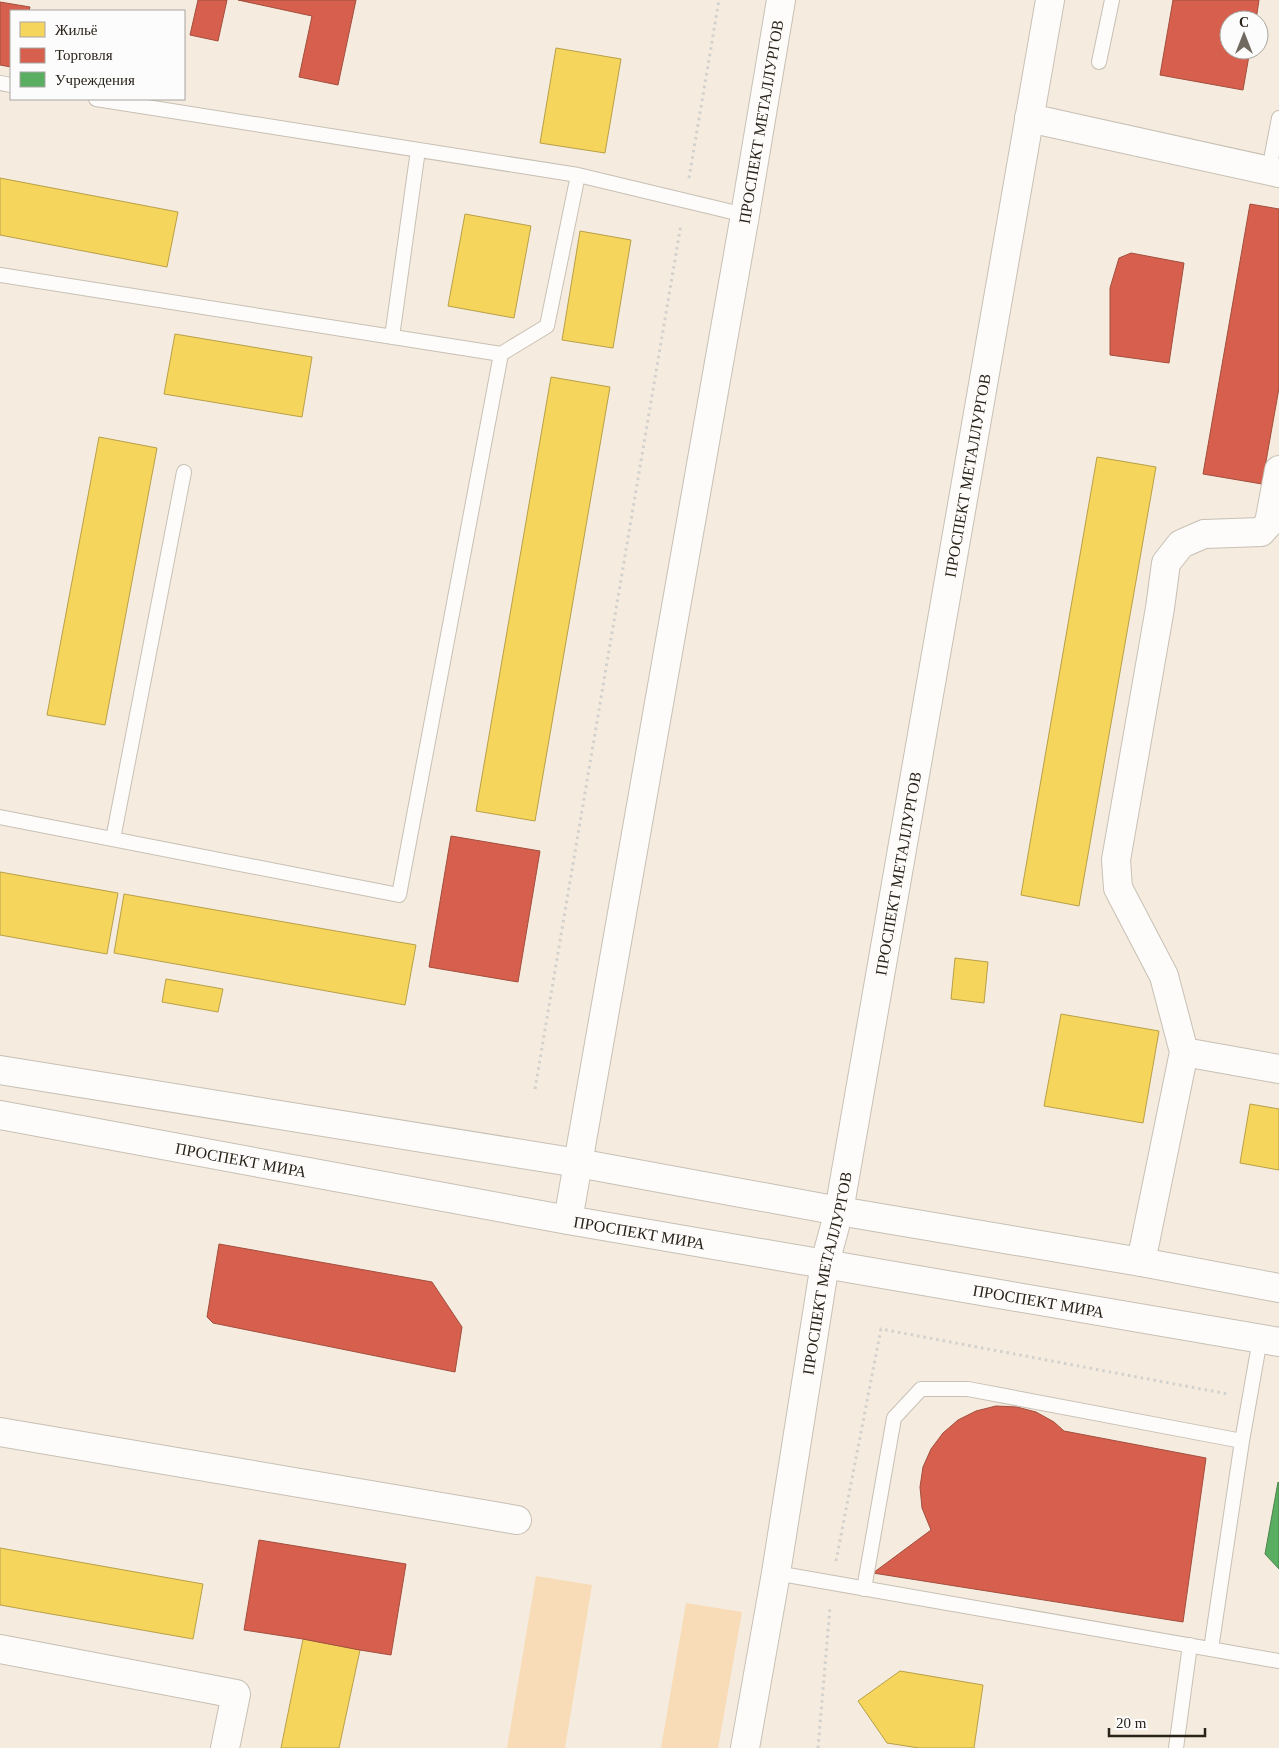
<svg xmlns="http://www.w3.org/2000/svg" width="1279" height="1748" font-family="'Times New Roman',serif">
	<rect width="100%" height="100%" fill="#f5ebde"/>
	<path fill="#f7dcb7" d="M536,1576L592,1585L565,1748H507Z
		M686,1603L742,1612L718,1748H661Z"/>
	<path fill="#f6d55c" stroke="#b8a048" d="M556,48L621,59L605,153L540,143Z
		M0,178L178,212L167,267L0,235Z
		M465,214L531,226L514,318L448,306Z
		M580,231L631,240L613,348L562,340Z
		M175,334L312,357L302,417L164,394Z
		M551,377L610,387L535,821L476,811Z
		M99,437L157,448L105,725L47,715Z
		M1097,457L1156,467L1079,906L1021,895Z
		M0,872L118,893L107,954L0,935Z
		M124,894L416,945L405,1005L114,953Z
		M955,958L988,962L984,1003L951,999Z
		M166,979L223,989L218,1012L162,1002Z
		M1061,1014L1159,1031L1143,1123L1044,1106Z
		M1250,1104L1279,1109V1170L1240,1163Z
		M0,1548L203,1584L193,1639L0,1605Z
		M303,1639L360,1650L339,1748H281Z
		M900,1671L983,1685L974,1748H919L887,1743L858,1701Z"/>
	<path fill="#d6604d" stroke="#a24e3e" d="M198,0H227L218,41L190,35Z
		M238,0H356L338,85L299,77L312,16Z
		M1173,0H1259L1256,20H1229V50H1250L1243,90L1160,75Z
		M0,2L30,7L29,11H11V67L0,65Z
		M1250,204L1279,209V388L1262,484L1203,474Z
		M1131,253L1184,263L1169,363L1110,355V288L1119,258Z
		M451,836L540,851L518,982L429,967Z
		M219,1244L432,1282L462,1327L455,1372L213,1323L207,1317Z
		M996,1406L1017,1407L1036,1412L1054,1422L1064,1431L1206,1458L1183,1622L873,1573L931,1530L922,1508L920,1487L923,1467L931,1449L943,1433L958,1420L976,1411Z
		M259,1540L406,1564L391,1655L360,1650L303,1639L244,1630Z"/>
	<path fill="#5aae61" stroke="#4b844c" d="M1278,1482L1279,1483V1569L1265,1554Z"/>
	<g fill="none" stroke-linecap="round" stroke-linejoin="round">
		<defs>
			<path id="lane" d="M1099,62L1112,0
				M0,83L11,85
				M96,99L578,175L745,215
				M1269,170L1279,118
				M0,275L501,354
				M392,337L418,150
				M0,817L399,895L501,354L547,326L578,175
				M113,839L184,472
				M776,1573L1279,1661
				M864,1589L894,1418L921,1389H968L1242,1441
				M1211,1649L1242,1441L1260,1339
				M1176,1748L1190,1645"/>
			<path id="street" d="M1029,118L1279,173
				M1184,1052L1164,976L1118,888L1116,860L1160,608L1166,563L1181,544L1204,534L1261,532L1269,523L1279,470
				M1141,1262L1184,1052L1279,1069
				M0,1432L517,1520
				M0,1649L236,1694L225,1748"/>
			<g id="secondary">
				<path d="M0,1070L578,1163L839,1211L1141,1262L1279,1288"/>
				<path id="s1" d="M0,1115L568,1220L1279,1342"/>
				<path id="s2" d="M568,1220L745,215L781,0"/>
				<path id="s3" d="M745,1748L776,1573L825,1263L839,1211L1050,0"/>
			</g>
		</defs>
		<use href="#lane" stroke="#c7c0b5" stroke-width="16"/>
		<use href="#street" stroke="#c7c0b5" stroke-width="30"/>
		<use href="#secondary" stroke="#c7c0b5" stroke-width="30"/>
		<path stroke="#d3d1cd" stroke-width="3" stroke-dasharray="2.5 4" stroke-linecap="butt" d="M689,178L719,0
			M535,1089L681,224
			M836,1561L881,1329L1228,1394
			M818,1748L830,1607"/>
		<use href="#lane" stroke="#fefcfa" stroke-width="14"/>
		<use href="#street" stroke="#fefcfa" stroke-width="28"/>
		<use href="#secondary" stroke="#fefcfa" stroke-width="28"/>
	</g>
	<g text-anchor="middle" stroke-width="5" stroke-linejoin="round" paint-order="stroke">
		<g font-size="16" fill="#29231a" stroke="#fcfcfc">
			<text dy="6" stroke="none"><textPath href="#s2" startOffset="1115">ПРОСПЕКТ МЕТАЛЛУРГОВ</textPath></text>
			<text dy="6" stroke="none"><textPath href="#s3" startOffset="1292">ПРОСПЕКТ МЕТАЛЛУРГОВ</textPath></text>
			<text dy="6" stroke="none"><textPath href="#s3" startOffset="888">ПРОСПЕКТ МЕТАЛЛУРГОВ</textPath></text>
			<text dy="6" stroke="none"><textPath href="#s1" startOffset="245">ПРОСПЕКТ МИРА</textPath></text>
			<text dy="6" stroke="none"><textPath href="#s1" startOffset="650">ПРОСПЕКТ МИРА</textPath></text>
			<text dy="6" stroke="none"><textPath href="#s3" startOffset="482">ПРОСПЕКТ МЕТАЛЛУРГОВ</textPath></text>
			<text dy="6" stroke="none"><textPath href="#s1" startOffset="1055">ПРОСПЕКТ МИРА</textPath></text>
		</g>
	</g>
	<rect x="10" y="10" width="175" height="90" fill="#fcfcfc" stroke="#a8a5a2"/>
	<rect x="20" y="22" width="25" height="15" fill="#f6d55c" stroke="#a8a5a2"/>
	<text x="55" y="35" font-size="15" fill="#29231a">Жильё</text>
	<rect x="20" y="48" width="25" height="15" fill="#d6604d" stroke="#a8a5a2"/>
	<text x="55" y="60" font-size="15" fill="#29231a">Торговля</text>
	<rect x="20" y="72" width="25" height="15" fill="#5aae61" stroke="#a8a5a2"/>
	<text x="55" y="85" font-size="15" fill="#29231a">Учреждения</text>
	<g transform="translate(1244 35)"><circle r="24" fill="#fcfcfc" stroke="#a8a5a2"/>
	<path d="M0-4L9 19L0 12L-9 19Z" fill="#70695f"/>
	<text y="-8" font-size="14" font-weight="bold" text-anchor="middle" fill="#29231a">С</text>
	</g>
	<path d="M1109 1728v8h96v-8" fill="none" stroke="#29231a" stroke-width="2.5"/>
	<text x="1116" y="1728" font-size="15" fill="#29231a" stroke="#fcfcfc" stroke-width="4" paint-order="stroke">20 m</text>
</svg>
